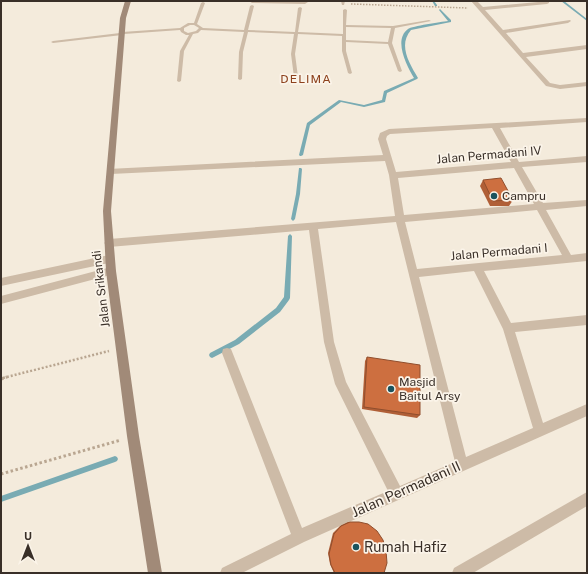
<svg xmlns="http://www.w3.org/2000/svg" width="588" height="574" font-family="'Public Sans',sans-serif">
	<rect width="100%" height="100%" fill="#f4ebdc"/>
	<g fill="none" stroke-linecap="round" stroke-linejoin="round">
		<path fill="#79abb3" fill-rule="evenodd" d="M432,1H434L437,5V6H435Z
			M561,1H564L587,19V21Z
			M440,9L451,20V22L411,30C398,45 409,63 418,78L417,79L387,93L385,102L364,107L341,102L310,125L303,155L301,156H300L299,155L307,123L339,100L364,105L382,100L384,91L414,78C407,66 393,40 408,29C412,26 441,22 448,21L439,10Z
			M299,168H301L302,169L300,194L295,219L293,221L291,219L296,194Z
			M290,234L292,236L290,298L289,300L280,312L239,344L214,357L212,358L210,357L209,355L210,353L235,340L276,308L284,297L288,236Z
			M115,456L117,457L118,459L117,461L115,462L1,502V496Z"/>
		<path stroke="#b9a691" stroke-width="1.5" stroke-dasharray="1.5 1.5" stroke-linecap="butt" d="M351,4L468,8"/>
		<path stroke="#b9a691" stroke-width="2.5" stroke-dasharray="2 2" stroke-linecap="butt" d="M3,378L109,351"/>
		<path stroke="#b9a691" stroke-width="3" stroke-dasharray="2.5 2.5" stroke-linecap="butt" d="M1,379L7,377
			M1,474L121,440"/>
		<path fill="#cdbba7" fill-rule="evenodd" d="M341,1H345L344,5H342Z
			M203,2L205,3L197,24L203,28L244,30L250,6L252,5L254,6L248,30L295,32L298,8L300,7L302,8L298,32L343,34V10L345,9L347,10L346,25L393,26L429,20L431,21L395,28L392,43L402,71L400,72L398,71L388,44L346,42V51L352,73L350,74L348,73L342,51V36L298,34L295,54L298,77L296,78L294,77L291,54L294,34L248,32L243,52L242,79L240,80L238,79L239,52L244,32L201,30L198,33L193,34L184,51L181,81L179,82L177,81L180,51L189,35H186L181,32L180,30L124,34L122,35L53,43L51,42L53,41L120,33L122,32L180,28L188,23H194L201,3ZM190,25H194L199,28L196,31L188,33L184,31V28ZM346,27L391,28L388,42L346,40Z"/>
		<path fill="#cdbba7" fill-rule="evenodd" d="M249,1H307L308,2L305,4L252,3Z
			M471,1H477L483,7L549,1V3L547,4L485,10L503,30L570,20L571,21L568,23L506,33L523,53L587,45V49L526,57L550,83L560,85L587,82V86L560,89L546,86Z
			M587,118V122L500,128L519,162L587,156V162L522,167L543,203L587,200V206L546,210L571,255L587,253V261L484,271L511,323L587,315V325L515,332L543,423L587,404V416L304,542L242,573H220L222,568L291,534L222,353L223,349L227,348L231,349L302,528L388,491L335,384L324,342L309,230L109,247L104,243L109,239L395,216L389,175L385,161L111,174L107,171L108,169L383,155L378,139L380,133L389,129ZM492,128L511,162L396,172L386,139L387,136L390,134ZM514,168L534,204L404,215L398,178ZM537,210L562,255L417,269L405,222ZM396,222L455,462L400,486L346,382L334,342L318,229ZM474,271L503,329L533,428L466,457L419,277Z
			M109,255L112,256L114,259L112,262L109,263L1,286V278Z
			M111,267L114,268L116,271L114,274L1,304V296Z
			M587,492V506L473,573H452L454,568Z"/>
		<path fill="#a18a78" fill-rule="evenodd" d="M125,1H131L126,18L111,211L116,271L139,436L162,573H148L127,436L106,271L103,211L120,18Z"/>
	</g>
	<path fill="#b05f37" d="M483,180L513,200L509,206H490L480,186Z
		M367,357L420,415L417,418L362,409L365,361Z
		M348,522H359L384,573H334L330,564L328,553L333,533L340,526Z"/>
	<path fill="#cd6f40" stroke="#904e2d" d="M501,178L513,200L493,201L483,180Z
		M367,357L420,365V415L364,407Z
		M350,522H359L368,524L377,531L383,540L386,551L387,563L384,573H335L331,565L329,554L334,534L341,526Z"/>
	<g fill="#1b535d" stroke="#fbf4e9" stroke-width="1.5">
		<circle cx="494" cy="196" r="4"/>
		<circle cx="391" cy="389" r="4"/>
		<circle cx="356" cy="547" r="4"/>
	</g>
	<g text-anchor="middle" stroke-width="3.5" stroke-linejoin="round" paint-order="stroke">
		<g font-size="12" letter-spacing="1" fill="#8d411c" stroke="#fbf4e9">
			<text x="306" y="83">DELIMA</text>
		</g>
		<g font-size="12" fill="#392f28" stroke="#fbf4e9">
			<text transform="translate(489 155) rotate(-5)" y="4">Jalan Permadani IV</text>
			<text transform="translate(499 252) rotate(-5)" y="4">Jalan Permadani I</text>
			<text transform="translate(101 289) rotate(-97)" y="4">Jalan Srikandi</text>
		</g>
		<g font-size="12" fill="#392f28" stroke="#fbf4e9" text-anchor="start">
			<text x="502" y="200">Campru</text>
			<text x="399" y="386">Masjid<tspan x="399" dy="14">Baitul Arsy</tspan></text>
		</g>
		<g font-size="14" fill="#392f28" stroke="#fbf4e9">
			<text transform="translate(406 489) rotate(-24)" y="5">Jalan Permadani II</text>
		</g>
		<g font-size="14" fill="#392f28" stroke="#fbf4e9" text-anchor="start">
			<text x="364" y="552">Rumah Hafiz</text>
		</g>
	</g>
	<rect width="588" height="574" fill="none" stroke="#392f28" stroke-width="4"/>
	<g transform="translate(28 546)" stroke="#fbf4e9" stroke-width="3" paint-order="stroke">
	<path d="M0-3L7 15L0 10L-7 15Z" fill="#392f28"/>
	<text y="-6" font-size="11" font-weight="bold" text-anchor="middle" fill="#392f28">U</text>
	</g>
</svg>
